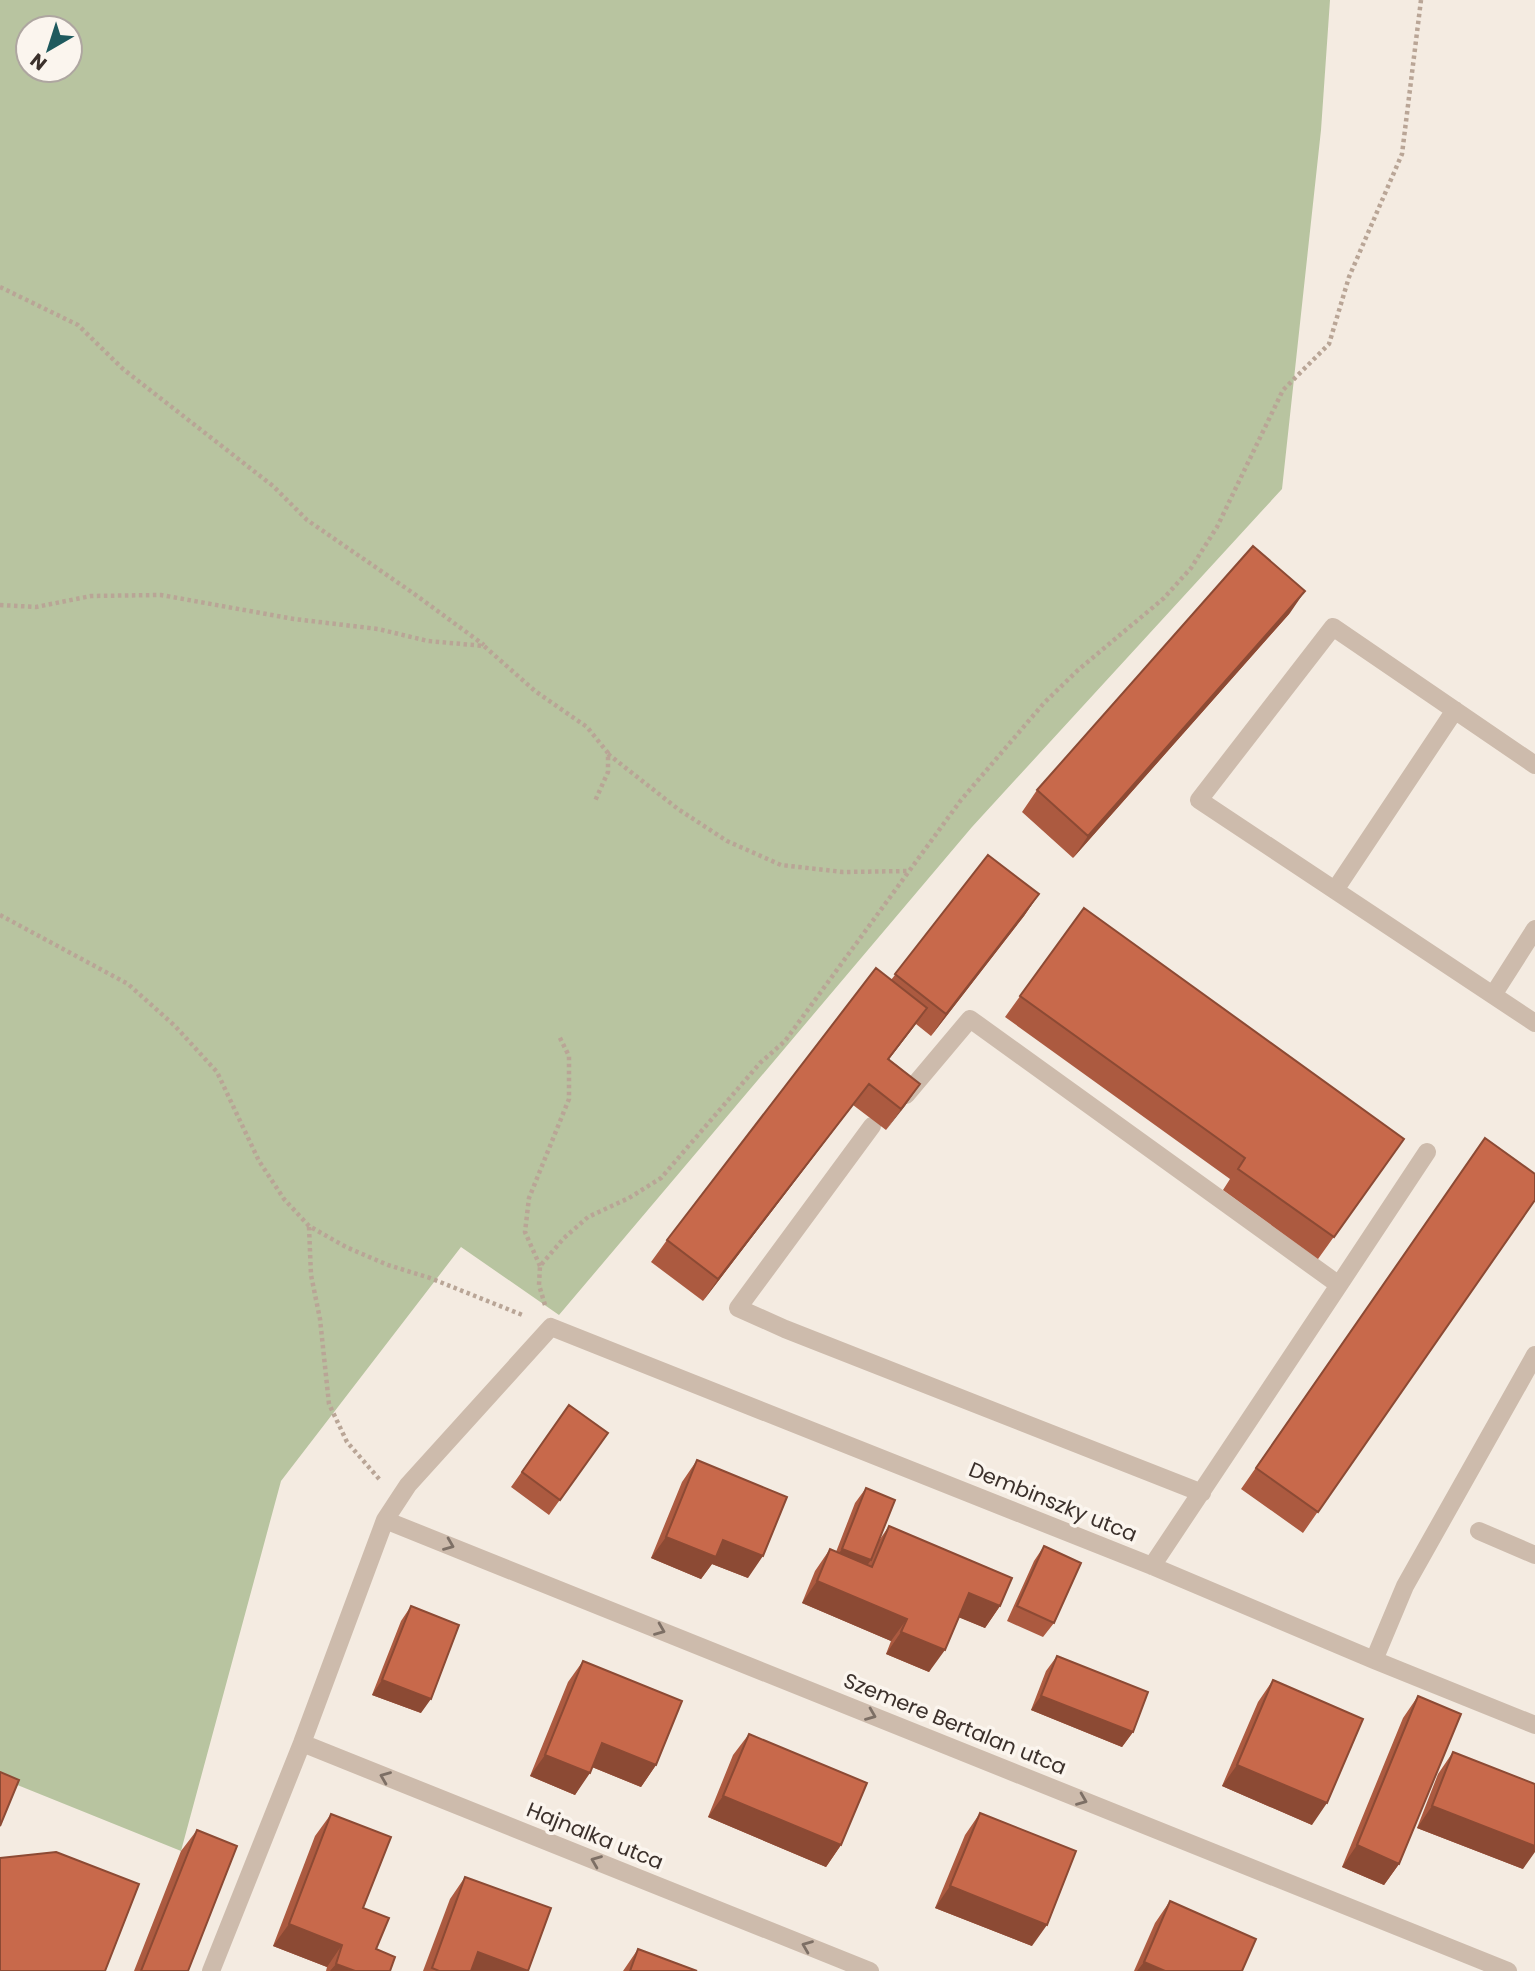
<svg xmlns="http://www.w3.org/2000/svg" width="1535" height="1971" font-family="Poppins,sans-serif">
	<rect width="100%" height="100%" fill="#f4ebe1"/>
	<path fill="#b8c4a0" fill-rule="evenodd" d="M0,0H1330L1321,130L1282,489L972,827L559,1315L461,1247L281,1481L181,1851L0,1778ZM28,28H70V70H28Z"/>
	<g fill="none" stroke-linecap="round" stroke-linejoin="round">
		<path stroke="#b9a596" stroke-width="4.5" stroke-dasharray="3.5 3.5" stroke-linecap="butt" d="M0,287L78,325L123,369L273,486L307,520L413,593L484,645
			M0,605L36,607L91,596L161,595L294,619L378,629L428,641L484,646L535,691L587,727L608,753V772L595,801
			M608,754L678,809L727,841L781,865L843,872L910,871
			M0,915L128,984L175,1026L217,1072L259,1161L284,1199L309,1226L346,1247L388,1265L430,1278L525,1316
			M309,1227L311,1275L320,1319L329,1404L347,1442L380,1480
			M540,1266L525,1232L529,1198L569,1099V1056L559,1036
			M545,1305L539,1285L540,1266L564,1238L588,1217L629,1198L661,1178L760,1063L785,1041L961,800L1044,703L1077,671L1164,598L1191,568L1217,527L1283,390L1329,344L1349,277L1402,154L1421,0"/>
		<path stroke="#cdbbac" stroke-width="18" d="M1535,765L1333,627L1199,800L1535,1023
			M1335,890L1455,710
			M1493,995L1535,929
			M906,1095L970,1019L1339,1285L1152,1566
			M872,1126L738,1308L785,1329L1202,1493
			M1339,1285L1427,1152
			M385,1520L1508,1971
			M1479,1531L1535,1555
			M1374,1660L1405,1586L1535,1355
			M302,1743L870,1971
			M211,1971L302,1743L385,1520L408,1485L551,1327L1152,1566L1374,1660L1535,1725"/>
	</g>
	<path fill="#ac5a40" d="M1290,613L1073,858L1022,812L1037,790Z
		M988,855L1039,894L1024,916L931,1036L916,1024L889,1059L920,1084L886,1130L853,1105L703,1301L651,1262L667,1240L891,980Z
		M1084,908L1404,1139L1318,1259L1223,1190L1230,1179L1005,1017Z
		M1485,1138L1535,1200L1303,1533L1241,1489Z
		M569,1405L608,1433L549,1515L511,1487Z
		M697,1460L748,1578L712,1564L701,1579L651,1558L682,1482Z
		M866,1488L878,1542L889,1526L1000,1606L985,1628L959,1617L929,1672L886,1654L891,1641L802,1603L815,1571L830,1549L836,1552L855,1503Z
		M1044,1546L1054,1623L1043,1637L1007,1621L1034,1561Z
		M411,1606L421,1713L372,1695L401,1621Z
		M1057,1656L1133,1732L1122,1747L1031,1710L1046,1671Z
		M583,1661L656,1765L641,1787L592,1767L575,1795L530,1776L568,1682Z
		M1273,1680L1312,1825L1222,1786L1258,1702Z
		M1418,1696L1399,1864L1384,1885L1342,1867L1403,1718Z
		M749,1734L841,1845L826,1867L708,1817L733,1755Z
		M1453,1752L1523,1869L1417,1828L1438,1774Z
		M980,1813L1032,1946L935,1908L965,1835Z
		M331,1814L376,1949L390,1971H326L327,1967L273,1946L315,1836Z
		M197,1830L188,1971H134L181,1851Z
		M465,1877L528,1971H423L450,1899Z
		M1170,1901L1242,1971H1134L1155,1923Z
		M638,1949L697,1971H623Z"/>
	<path fill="#8c4a34" d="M1305,591L1290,613L1073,858L1088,836Z
		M1039,894L1024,916L931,1036L946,1014Z
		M927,1008L912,1029L873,1080L888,1059Z
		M869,1084L853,1105L703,1301L718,1279Z
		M920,1084L905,1106L886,1130L901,1109Z
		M666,1537L723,1540L763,1556L748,1578L712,1564L701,1579L651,1558Z
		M842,1549L871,1560L861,1574L832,1563Z
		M817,1581L907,1619L891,1641L802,1603Z
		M969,1593L1000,1606L985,1628L953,1615Z
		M901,1632L945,1650L929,1672L886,1654Z
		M382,1680L431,1699L421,1713L372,1695Z
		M1041,1696L1133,1732L1122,1747L1031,1710Z
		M602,1743L656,1765L641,1787L587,1765Z
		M545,1755L590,1773L575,1795L530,1776Z
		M1237,1765L1327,1803L1312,1825L1222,1786Z
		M723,1796L841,1845L826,1867L708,1817Z
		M1432,1806L1535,1846V1852L1523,1869L1417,1828Z
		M1357,1845L1399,1864L1384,1885L1342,1867Z
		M950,1886L1047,1925L1032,1946L935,1908Z
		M289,1924L342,1945L327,1967L273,1946Z
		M478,1952L528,1971H464Z
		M1144,1962L1165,1971H1137Z
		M336,1964L355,1971H330Z"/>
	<path fill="#c8694b" stroke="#8c4a34" stroke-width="2" d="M1253,546L1305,591L1088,836L1037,790Z
		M988,855L1039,894L946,1014L895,974Z
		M1084,908L1404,1139L1334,1237L1238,1169L1245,1158L1020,996Z
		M876,968L927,1008L888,1059L920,1084L901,1109L869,1084L718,1279L667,1240Z
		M1485,1138L1535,1174V1200L1318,1512L1256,1468Z
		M569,1405L608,1433L560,1500L522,1472Z
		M697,1460L787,1497L763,1556L723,1540L716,1557L666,1537Z
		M866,1488L895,1500L871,1560L842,1549Z
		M889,1526L1012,1578L1000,1606L969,1593L945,1650L901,1632L907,1619L817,1581L830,1549L872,1567Z
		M1044,1546L1081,1563L1054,1623L1017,1606Z
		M411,1606L459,1625L431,1699L382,1680Z
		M1057,1656L1148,1692L1133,1732L1041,1696Z
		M583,1661L682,1701L656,1765L602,1743L590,1773L545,1755Z
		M1273,1680L1363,1719L1327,1803L1237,1765Z
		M1418,1696L1461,1714L1399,1864L1357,1845Z
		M749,1734L867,1783L841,1845L723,1796Z
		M1453,1752L1535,1784V1846L1432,1806Z
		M0,1772L19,1780L0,1826Z
		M980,1813L1076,1851L1047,1925L950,1886Z
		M331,1814L391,1837L363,1908L389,1918L376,1949L395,1957L390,1971H355L336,1964L342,1945L289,1924Z
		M197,1830L237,1846L188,1971H141Z
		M56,1852L139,1884L105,1971H0V1858Z
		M465,1877L551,1908L528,1971L478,1952L471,1971H439L432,1968Z
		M1170,1901L1256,1939L1242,1971H1165L1144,1962Z
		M638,1949L697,1971H630Z"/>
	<defs><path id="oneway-chevron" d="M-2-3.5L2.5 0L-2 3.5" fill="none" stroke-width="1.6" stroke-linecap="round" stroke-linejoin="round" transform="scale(1.75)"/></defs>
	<g stroke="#7d6f65">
		<use href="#oneway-chevron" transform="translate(449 1545) rotate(22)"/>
		<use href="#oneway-chevron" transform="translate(660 1630) rotate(22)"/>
		<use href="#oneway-chevron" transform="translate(871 1715) rotate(22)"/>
		<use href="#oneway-chevron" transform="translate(385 1777) rotate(-158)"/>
		<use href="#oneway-chevron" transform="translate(1082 1800) rotate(22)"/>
		<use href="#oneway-chevron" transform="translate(596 1861) rotate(-158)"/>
		<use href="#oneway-chevron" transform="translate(807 1946) rotate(-158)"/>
	</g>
	<g text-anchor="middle" stroke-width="7" stroke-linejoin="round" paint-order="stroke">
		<g font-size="21" fill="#3b302b" stroke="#fbf5ee">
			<text transform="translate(1053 1502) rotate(22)" y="7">Dembinszky utca</text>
			<text transform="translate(955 1724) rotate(22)" y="7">Szemere Bertalan utca</text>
			<text transform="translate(595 1836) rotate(22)" y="7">Hajnalka utca</text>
		</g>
	</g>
	<g transform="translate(49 49) rotate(219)"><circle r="33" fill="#fbf5ee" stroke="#aea6a0" stroke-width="2"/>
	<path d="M0-5L12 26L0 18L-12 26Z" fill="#1f5a5e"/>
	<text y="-10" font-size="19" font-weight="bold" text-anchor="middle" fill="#3b302b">N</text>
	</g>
</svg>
